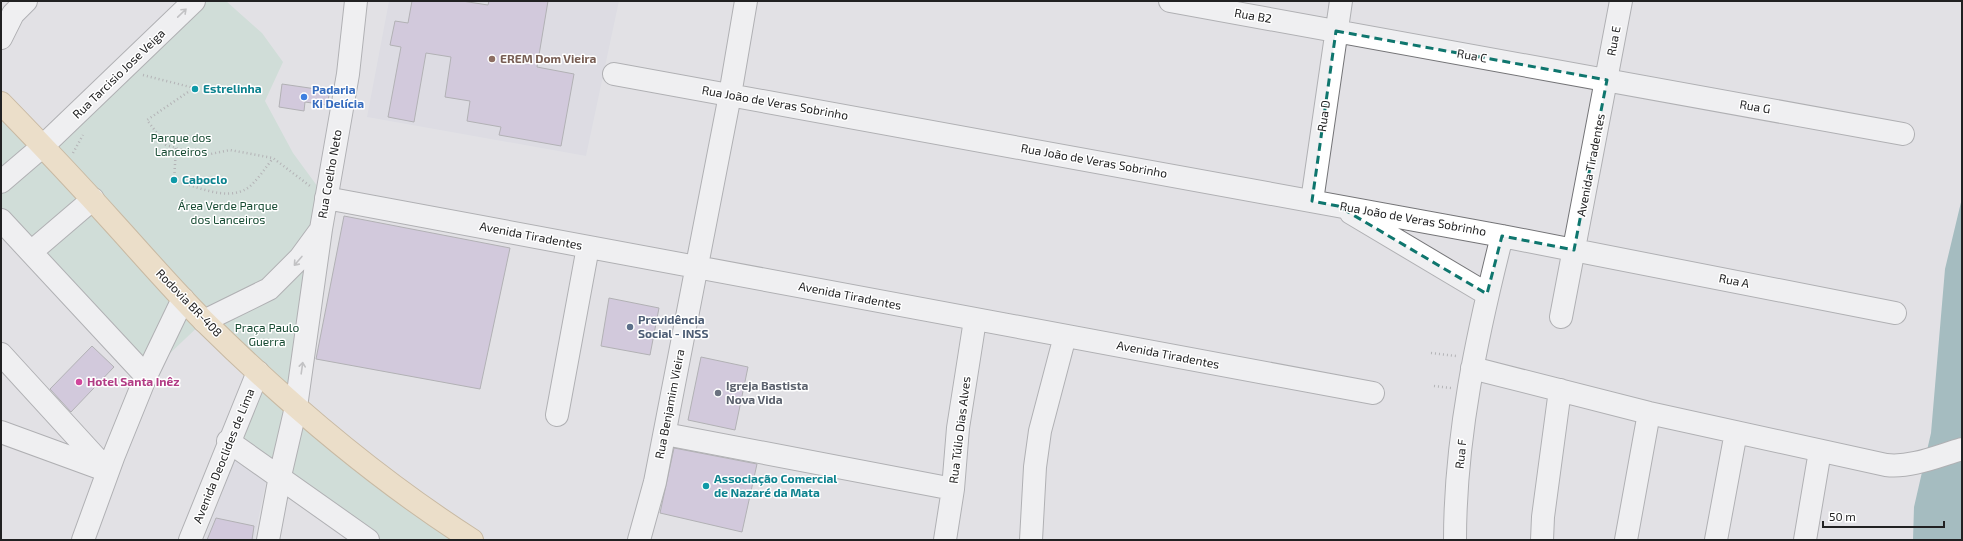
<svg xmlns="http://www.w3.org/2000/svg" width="1963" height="541" font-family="'Exo 2',sans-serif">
	<rect width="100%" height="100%" fill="#e2e1e5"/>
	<path fill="#d7d6e1" d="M389,1H619L586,156L367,117Z
		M235,459L266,482L254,540H204Z"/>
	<path fill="#bbd7c7" d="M194,1H226L262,33L283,62L265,101L293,153L326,198L300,258L204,321L146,376L1,220V103L43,146Z
		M313,247L288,395L214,328Z
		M258,372L473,540H368L229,441Z"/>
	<path fill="#5b8f92" d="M1962,198V540H1913L1914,507L1931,433L1945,269Z"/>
	<path fill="#bfacd0" stroke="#777579" d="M412,1H462L488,5L489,1H548L537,67L574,74L561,146L499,135L501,127L467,121L470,101L445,97L451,57L426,53L414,122L388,117L401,47L390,45L395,21L408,23Z
		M282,84L330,91L327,105L305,102L304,111L279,107Z
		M344,216L510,248L480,389L316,359Z
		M609,298L659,308L650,355L601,346Z
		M92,346L114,367L71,412L50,389Z
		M701,357L748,367L735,430L688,420Z
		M674,448L757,464L742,532L660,513Z
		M216,518L254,526L252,540H207Z"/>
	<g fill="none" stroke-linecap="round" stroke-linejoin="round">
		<defs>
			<path id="minor" d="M1170,1L1903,134
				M1,38L13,14L26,1
				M614,74L1502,236L1895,313
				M1,182L43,146L194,1
				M326,198L1373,393
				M1312,201L1341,1
				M1351,213L1487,294
				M1,220L146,376
				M31,252L93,199
				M1561,317L1621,1
				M204,321L269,289L300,258L319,232
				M1,354L108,471
				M1472,368L1649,413L1886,465C1911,468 1938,456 1962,449
				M557,415L588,247
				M1,432L105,470
				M665,434L953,489
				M228,441L368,540
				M83,540L114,455L146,376L183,299
				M190,540L258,372
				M268,540L280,476L296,407L321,229L348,74L356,1
				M639,540L655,482L730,95L746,1
				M945,540L953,489L958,428L975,320
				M1031,540L1035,467L1040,431L1065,336
				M1455,540C1455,437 1477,335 1502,236
				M1542,540L1543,517L1560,390
				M1626,540L1649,413
				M1716,540L1736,432
				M1805,540L1820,451"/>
			<path id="major" d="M1,103C39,142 76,181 112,221C143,255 172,289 204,321C286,402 375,478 472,540"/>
		</defs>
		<use href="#minor" stroke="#747477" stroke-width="24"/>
		<use href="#major" stroke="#a88852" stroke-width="24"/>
		<path stroke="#7b7a7d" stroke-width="2.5" stroke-dasharray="1 3" stroke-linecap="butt" d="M143,75L194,88L147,120L166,145L201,156L230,150L273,158L310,186
			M176,148L174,180C195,186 225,201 246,189C254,185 267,166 273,158
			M73,153L83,135
			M1431,353L1456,356
			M1434,386L1451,388"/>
		<use href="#minor" stroke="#fff" stroke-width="22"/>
		<use href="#major" stroke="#f7d9a7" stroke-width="22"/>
	</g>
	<defs><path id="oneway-shaft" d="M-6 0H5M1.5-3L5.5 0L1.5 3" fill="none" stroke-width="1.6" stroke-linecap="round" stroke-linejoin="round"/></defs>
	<g stroke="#9b9b9c">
		<use href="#oneway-shaft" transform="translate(182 13) rotate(-44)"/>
		<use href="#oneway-shaft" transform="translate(298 261) rotate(131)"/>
		<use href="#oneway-shaft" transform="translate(302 368) rotate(-82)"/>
	</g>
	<path d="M0 0H1963V541H0ZM1336,31L1607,80L1574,250L1502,236L1487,294L1338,206L1312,201Z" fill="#e2e1e5" fill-opacity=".55" fill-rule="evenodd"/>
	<path fill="none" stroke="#0f766e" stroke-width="3" stroke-dasharray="8 5" stroke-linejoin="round" d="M1336,31L1607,80L1574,250L1502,236L1487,294L1338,206L1312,201Z"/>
	<circle fill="#8d6e63" stroke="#fff" stroke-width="1.5" cx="492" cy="59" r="4"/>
	<g fill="#0f9aa8" stroke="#fff" stroke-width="1.5">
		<circle cx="195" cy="89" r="4"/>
		<circle cx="174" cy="180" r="4"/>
		<circle cx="706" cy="486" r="4"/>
	</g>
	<circle fill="#3f7fe0" stroke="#fff" stroke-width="1.5" cx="304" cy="97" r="4"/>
	<circle fill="#5c6f8a" stroke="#fff" stroke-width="1.5" cx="630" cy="327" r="4"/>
	<circle fill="#d1479c" stroke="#fff" stroke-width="1.5" cx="79" cy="382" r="4"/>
	<circle fill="#6b7280" stroke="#fff" stroke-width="1.5" cx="718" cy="393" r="4"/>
	<g text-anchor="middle" stroke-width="3" stroke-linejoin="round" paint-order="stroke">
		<g font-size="12" fill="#212122" stroke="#fff">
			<text transform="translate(1253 16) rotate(10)" y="4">Rua B2</text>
			<text transform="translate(1614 41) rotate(-80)" y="4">Rua E</text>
			<text transform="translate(1472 56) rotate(10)" y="4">Rua C</text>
			<text transform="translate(119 74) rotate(-44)" y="4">Rua Tarcisio Jose Veiga</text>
			<text transform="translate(775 103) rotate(10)" y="4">Rua João de Veras Sobrinho</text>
			<text transform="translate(1755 107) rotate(10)" y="4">Rua G</text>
			<text transform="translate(1324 116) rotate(-82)" y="4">Rua D</text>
			<text transform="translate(1094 161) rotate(10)" y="4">Rua João de Veras Sobrinho</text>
			<text transform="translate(1591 165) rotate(-79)" y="4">Avenida Tiradentes</text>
			<text transform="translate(330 174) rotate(-80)" y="4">Rua Coelho Neto</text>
			<text transform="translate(1413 219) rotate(10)" y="4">Rua João de Veras Sobrinho</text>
			<text transform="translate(531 236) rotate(11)" y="4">Avenida Tiradentes</text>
			<text transform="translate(1734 281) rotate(11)" y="4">Rua A</text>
			<text transform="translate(850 296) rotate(11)" y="4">Avenida Tiradentes</text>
			<text transform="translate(189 303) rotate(46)" y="4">Rodovia BR-408</text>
			<text transform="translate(1168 355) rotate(11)" y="4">Avenida Tiradentes</text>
			<text transform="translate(670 404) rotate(-79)" y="4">Rua Benjamim Vieira</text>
			<text transform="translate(960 430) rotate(-83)" y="4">Rua Túlio Dias Alves</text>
			<text transform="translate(1461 454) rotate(-84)" y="4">Rua F</text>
			<text transform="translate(224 456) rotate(-68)" y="4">Avenida Deoclides de Lima</text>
		</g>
		<g font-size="12" font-weight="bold" fill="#785e54" stroke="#fff" text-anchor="start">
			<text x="500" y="63">EREM Dom Vieira</text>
		</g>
		<g font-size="12" font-weight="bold" fill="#0d838f" stroke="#fff" text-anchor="start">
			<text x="203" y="93">Estrelinha</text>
			<text x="182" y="184">Caboclo</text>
			<text x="714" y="483">Associação Comercial<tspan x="714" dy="14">de Nazaré da Mata</tspan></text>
		</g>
		<g font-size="12" font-weight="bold" fill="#366cbe" stroke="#fff" text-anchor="start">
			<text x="312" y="94">Padaria<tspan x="312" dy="14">Ki Delícia</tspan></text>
		</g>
		<g font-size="12" fill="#174b33" stroke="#fff">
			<text x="181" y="142">Parque dos<tspan x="181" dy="14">Lanceiros</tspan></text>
			<text x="228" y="210">Área Verde Parque<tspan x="228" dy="14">dos Lanceiros</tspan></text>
			<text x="267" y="332">Praça Paulo<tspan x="267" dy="14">Guerra</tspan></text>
		</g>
		<g font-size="12" font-weight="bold" fill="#4e5e75" stroke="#fff" text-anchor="start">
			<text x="638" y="324">Previdência<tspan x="638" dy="14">Social - INSS</tspan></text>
		</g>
		<g font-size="12" font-weight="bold" fill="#b23c85" stroke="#fff" text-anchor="start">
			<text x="87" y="386">Hotel Santa Inêz</text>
		</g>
		<g font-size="12" font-weight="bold" fill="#5b616d" stroke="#fff" text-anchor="start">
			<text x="726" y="390">Igreja Bastista<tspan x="726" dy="14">Nova Vida</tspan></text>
		</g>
	</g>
	<rect width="1963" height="541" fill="none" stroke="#212122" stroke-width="4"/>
	<path d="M1823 521v6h121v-6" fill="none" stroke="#212122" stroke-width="2"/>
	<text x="1829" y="521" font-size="12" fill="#212122" stroke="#ffffff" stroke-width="3" paint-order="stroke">50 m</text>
</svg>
